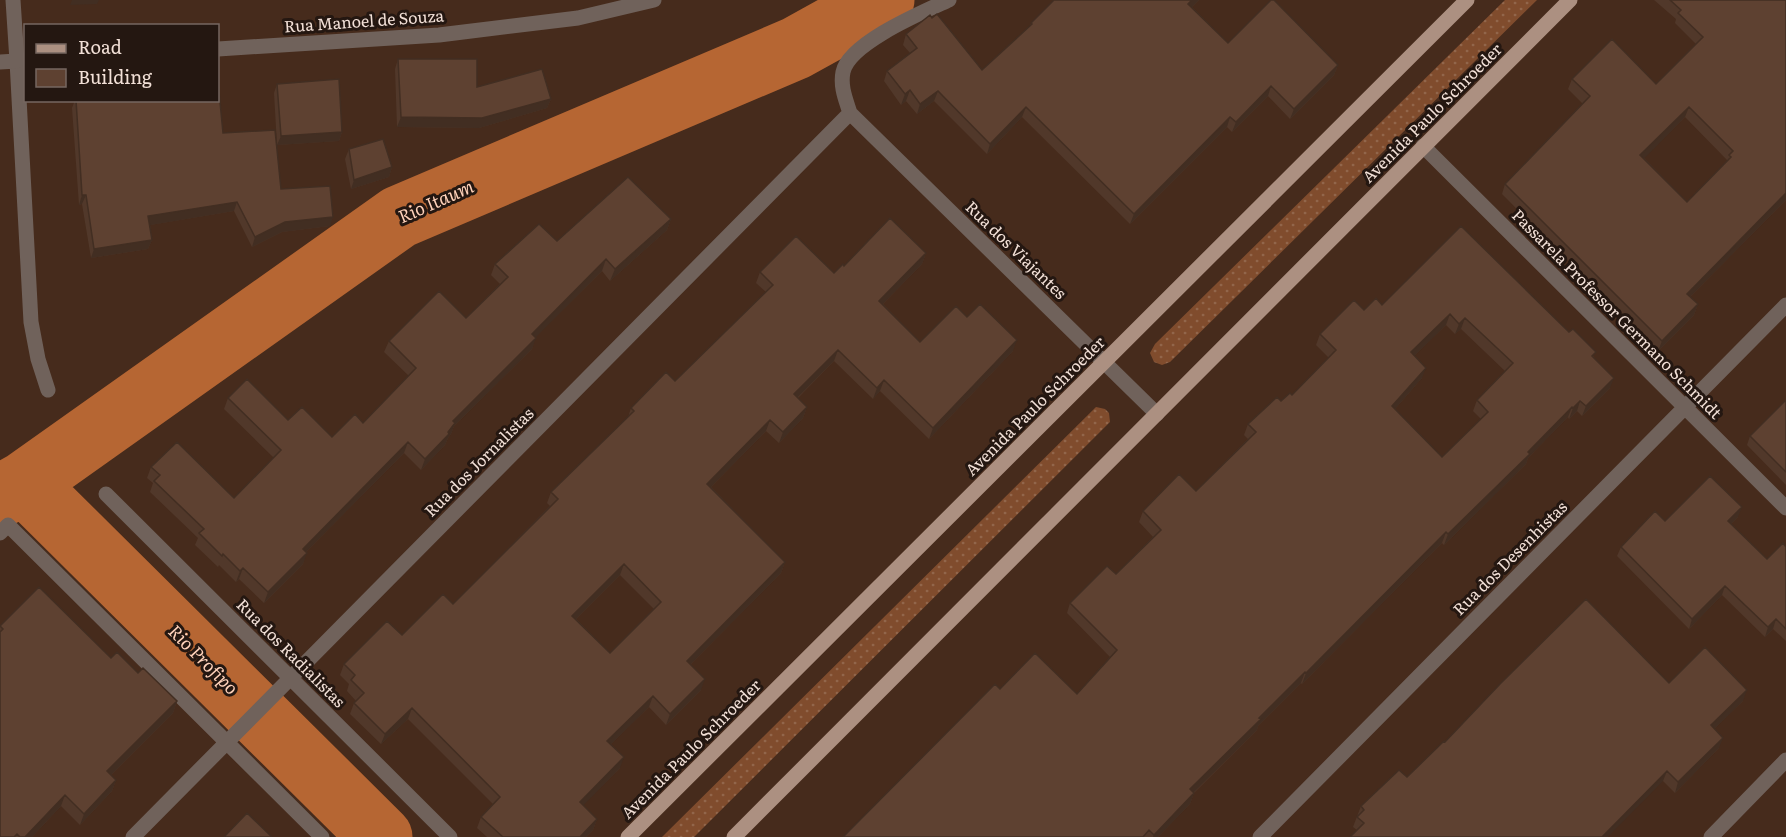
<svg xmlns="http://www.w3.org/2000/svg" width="1786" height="837" font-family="Literata,serif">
	<defs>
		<pattern id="grass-dots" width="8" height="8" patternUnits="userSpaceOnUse" patternTransform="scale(1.5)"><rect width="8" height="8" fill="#804c2d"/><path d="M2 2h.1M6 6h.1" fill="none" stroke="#92664b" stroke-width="1.8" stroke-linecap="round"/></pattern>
	</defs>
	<rect width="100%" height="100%" fill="#462b1c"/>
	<path fill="url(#grass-dots)" d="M1505,0H1537L1170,362L1162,365L1154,362L1150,353L1155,344Z
		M1096,407L1105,409L1109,413L1110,422L694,837H662Z"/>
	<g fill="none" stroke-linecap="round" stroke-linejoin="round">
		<path stroke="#b66633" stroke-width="63" d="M24,483L381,837
			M0,496L24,483L399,217L796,48L883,0"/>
		<path stroke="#70625b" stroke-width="15" d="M949,0C923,12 849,43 843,72C840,87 846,100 850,113L1157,414
			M218,49L439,35L578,18L654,0
			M26,61H17L31,322L38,359L48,390
			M1423,146L1786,508
			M106,494L450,837
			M0,533L8,525L322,837
			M133,837L850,113
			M1260,837L1786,305
			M1711,837L1786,760"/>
		<path stroke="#70625b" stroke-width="15" d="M0,62L17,61L13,0"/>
		<path stroke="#ac9081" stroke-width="15" d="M628,837L1467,0
			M734,837L1570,0"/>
	</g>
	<path fill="#51382a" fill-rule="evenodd" d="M1054,0H1199L1192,7L1228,43L1338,65L1334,75L1290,119L1268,96L1232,132L1227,127L1130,224L1022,117L987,154L934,101L917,114L906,101L901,105L884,81L887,71L910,53L903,45L906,34L982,70L1030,26L1031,23Z
		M1654,0H1786V200L1690,297L1698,304L1694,315L1658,351L1502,194L1505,184L1583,104L1568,89L1572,79L1656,84L1696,44L1675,23L1676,19ZM1685,117L1727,160V162L1687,202L1644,158Z
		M398,59L477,87L551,99L547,108L479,128L397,127L395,69Z
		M277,84L342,132L339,141L277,145L274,93Z
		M75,100H218L223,133L281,189L330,226L282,232L252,247L234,211L150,225L152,240L148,249L91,258L82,204L79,205L72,108Z
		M349,149L392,167L389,177L351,189L345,159Z
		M671,219L667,230L610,281L602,271L535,337L532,349L454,426L451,434L448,438L445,445L421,470L404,453L306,552L303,564L264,603L239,579L236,582L219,565L218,567L195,545L198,538L150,492L153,483L147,478L151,467L234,498L274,458L224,409L228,398L332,437L363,423L409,376L384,352L389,341L466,318L500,284L491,275L495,264L557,241Z
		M1461,226L1594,357L1610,388L1582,416L1577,411L1569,419L1568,417L1528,458L1526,464L1444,545L1442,543L1302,684L1301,683L1258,726L1257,730L1194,793L1190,804L1158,837H843L1000,689L1077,694L1110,657L1067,613L1070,603L1116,574L1153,537L1139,522L1143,511L1196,491L1248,439L1244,435L1248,424L1292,395L1329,358L1316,345L1320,334L1364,310L1382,305ZM1446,325L1455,334L1461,329L1505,371L1477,400L1473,411L1481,419L1442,457L1395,409L1422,378L1414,356Z
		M926,253L922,264L883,304L920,342L967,317L1013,351L929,439L880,391L873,399L834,361L798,398L807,407L803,418L779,443L766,431L711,487L785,562L781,573L691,664L701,690L666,725L649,707L611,744L620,768L583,805L597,819L593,830L586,837H487L477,828L481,817L493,804L408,719L381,744L350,714L354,703L356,701L347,691L349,684L340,675L344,664L402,635L453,604L550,506L547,503L551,492L628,417L631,408L675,381L766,292L756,283L760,272L834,273L844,266ZM620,575L654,609L610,653L576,619Z
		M1786,400V485L1747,445L1750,436Z
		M1738,517L1731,524L1767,559L1786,547V641L1773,629L1765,637L1722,595L1689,629L1617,556L1621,547L1665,521Z
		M0,626L111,658L138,673L177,701L173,713L111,775L116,780L112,791L80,825L61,806L32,837H0Z
		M1669,683L1743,701L1714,729L1719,748L1675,793L1663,781L1357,830L1353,827L1361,806L1407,777L1445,742Z"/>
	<path fill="#422e22" d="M72,0H99L97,4L70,5Z
		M1192,0H1199L1185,14L1188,4Z
		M1338,65L1334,75L1290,119L1294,109Z
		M1271,86L1268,96L1232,132L1236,122Z
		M910,90L906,101L901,105L905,94Z
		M938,91L934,101L917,114L920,104Z
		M551,99L547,108L479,128L397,127L401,117Z
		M1026,107L1022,117L987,154L990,144Z
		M1689,107L1685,117L1637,166L1640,155Z
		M1230,117L1227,127L1130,224L1134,214Z
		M342,132L339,141L277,145L281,136Z
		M392,167L389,177L351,189L354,180Z
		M1786,193V200L1683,304L1687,294Z
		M82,195H86L82,204L79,205Z
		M237,202L234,211L145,226L148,216Z
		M333,217L330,226L282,232L252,247L255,237L285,222Z
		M671,219L667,230L610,281L615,269Z
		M152,240L148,249L91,258L94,249Z
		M926,253L922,264L875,312L879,301Z
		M606,259L602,271L528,345L532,334Z
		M1698,304L1694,315L1658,351L1662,341Z
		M1450,314L1446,325L1407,363L1411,352Z
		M1465,318L1461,329L1455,334L1459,324Z
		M536,338L532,349L454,426L451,434L448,438L445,445L421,470L425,459L453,421Z
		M1017,340L1013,351L929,439L933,428Z
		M838,350L834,361L790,405L794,394Z
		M1426,368L1422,378L1388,417L1392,406Z
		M1614,378L1610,388L1582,416L1586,406Z
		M884,380L880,391L873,399L877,388Z
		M1580,401L1577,411L1569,419L1573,408Z
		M807,407L803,418L779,443L783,432Z
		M1572,407L1568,417L1528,458L1526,464L1444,545L1448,534Z
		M770,420L766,431L703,495L707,484Z
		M408,442L404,453L298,560L303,549Z
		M1742,507L1738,517L1725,530L1728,521Z
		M1446,532L1442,543L1302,684L1306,673Z
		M307,553L303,564L264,603L268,592Z
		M785,562L781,573L683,672L687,661Z
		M624,564L620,575L568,627L572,616Z
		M243,568L239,579L236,582L240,571Z
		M1725,586L1722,595L1689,629L1692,619Z
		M1776,619L1773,629L1765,637L1768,627Z
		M1305,672L1301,683L1258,726L1257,730L1186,800L1190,789Z
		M705,679L701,690L666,725L670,714Z
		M1747,690L1743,701L1707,736L1711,725Z
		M653,696L649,707L603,752L607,741Z
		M177,701L173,713L103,783L107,771Z
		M412,708L408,719L381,744L385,734Z
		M1723,738L1719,748L1675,793L1678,782Z
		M624,757L620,768L576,813L580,802Z
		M1667,771L1663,781L1608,837H1602Z
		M116,780L112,791L80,825L84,814Z
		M1194,793L1190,804L1158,837H1153L1154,835Z
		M65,795L61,806L32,837H25Z
		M597,819L593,830L586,837H580Z"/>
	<path fill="#5e4131" stroke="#422e22" stroke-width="1.5" fill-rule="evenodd" d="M1054,0H1192L1188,4L1228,43L1271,0H1274L1338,65L1294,109L1271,86L1236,122L1230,117L1134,214L1026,107L990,144L938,91L920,104L910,90L905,94L887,71L917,48L906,34L930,15L932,18L937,14L982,70L1032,24L1031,23Z
		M1670,0H1786V193L1687,294L1698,304L1662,341L1505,184L1590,96L1572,79L1612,39L1656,84L1703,37L1678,13L1681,10ZM1689,107L1733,151L1729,155L1731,157L1687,202L1640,155Z
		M398,59H477V87L542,69L551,99L482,118L401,117Z
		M339,79L342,132L281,136L277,84Z
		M218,81L223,133L275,130L281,189L330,186L333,217L285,222L255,237L237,202L148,216L152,240L94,249L86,195H82L76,100H218Z
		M383,139L392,167L354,180L349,149Z
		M628,177L671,219L615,269L606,259L532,334L536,338L453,421L455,423L448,432L449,434L425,459L408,442L303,549L307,553L268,592L243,568L240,571L223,554L222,556L199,533L204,529L154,481L160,475L151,467L177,442L234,498L281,450L228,398L247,379L288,420L302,407L332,437L355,414L363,423L416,368L389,341L439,291L466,318L508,277L495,264L539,224L557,241Z
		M890,218L926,253L879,301L920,342L956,306L967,317L980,304L1017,340L933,428L884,380L877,388L838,350L794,394L807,407L783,432L770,420L707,484L785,562L687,661L705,679L670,714L653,696L607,741L624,757L580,802L597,819L580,837H503L481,817L500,797L412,708L385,734L354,703L364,693L351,680L355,675L344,664L387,621L402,635L443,594L453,604L558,499L551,492L634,411L631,408L666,372L675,381L773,285L760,272L796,236L834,273L843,264L844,266ZM624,564L661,602L610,653L572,616Z
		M1461,226L1569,332L1573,329L1596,352L1592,356L1614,378L1586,406L1580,401L1573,408L1572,407L1528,452L1530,454L1448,534L1446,532L1306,673L1305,672L1259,718L1261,719L1190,789L1194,793L1154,835L1149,830L1143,837H843L995,684L1000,689L1035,653L1077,694L1117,650L1070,603L1107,566L1116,574L1161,530L1143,511L1179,474L1196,491L1256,432L1248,424L1277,397L1281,401L1290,393L1292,395L1336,350L1320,334L1354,300L1364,310L1376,298L1382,305ZM1450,314L1459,324L1465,318L1513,363L1477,400L1488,412L1442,457L1392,406L1426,368L1411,352Z
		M1786,400V472L1750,436Z
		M1710,476L1742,507L1728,521L1767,559L1783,543L1786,547V629L1776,619L1768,627L1725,586L1692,619L1621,547L1655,511L1665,521Z
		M39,587L111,658L117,652L138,673L143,668L177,701L107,771L116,780L84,814L65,795L25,837H20L17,834L14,837H0V632L3,629L0,626Z
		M1586,599L1669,683L1705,647L1747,690L1711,725L1723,738L1678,782L1667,771L1602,837H1350L1364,823L1357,817L1364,810L1361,806L1399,770L1407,777L1444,741L1445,742L1500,684Z
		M247,813L272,837H224Z"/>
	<g text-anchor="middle" stroke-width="6" stroke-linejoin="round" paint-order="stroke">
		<g font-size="16" fill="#f2e0d7" stroke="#241711">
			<text transform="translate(364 21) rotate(-4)" y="6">Rua Manoel de Souza</text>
			<text transform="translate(1432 113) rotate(-45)" y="6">Avenida Paulo Schroeder</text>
			<text transform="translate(1016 250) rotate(44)" y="6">Rua dos Viajantes</text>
			<text transform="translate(1617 314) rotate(45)" y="6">Passarela Professor Germano Schmidt</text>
			<text transform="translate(1035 406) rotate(-45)" y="6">Avenida Paulo Schroeder</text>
			<text transform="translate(479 462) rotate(-45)" y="6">Rua dos Jornalistas</text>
			<text transform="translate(1510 558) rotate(-45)" y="6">Rua dos Desenhistas</text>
			<text transform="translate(291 653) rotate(45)" y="6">Rua dos Radialistas</text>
			<text transform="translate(691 749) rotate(-45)" y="6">Avenida Paulo Schroeder</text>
		</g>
		<g font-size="18" font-style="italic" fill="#ffd2ba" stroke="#241711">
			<text transform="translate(436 202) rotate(-24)" y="6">Rio Itaum</text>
			<text transform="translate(203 660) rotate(45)" y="6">Rio Profipo</text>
		</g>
	</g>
	<rect x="24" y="24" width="195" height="78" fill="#241711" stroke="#766760" stroke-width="1.5"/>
	<rect x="36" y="44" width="30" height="9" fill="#ac9081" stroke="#766760" stroke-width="1.5"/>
	<text x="78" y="54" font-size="18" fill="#f2e0d7">Road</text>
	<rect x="36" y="69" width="30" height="18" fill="#5e4131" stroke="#766760" stroke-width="1.5"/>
	<text x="78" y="84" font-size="18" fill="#f2e0d7">Building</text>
</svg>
